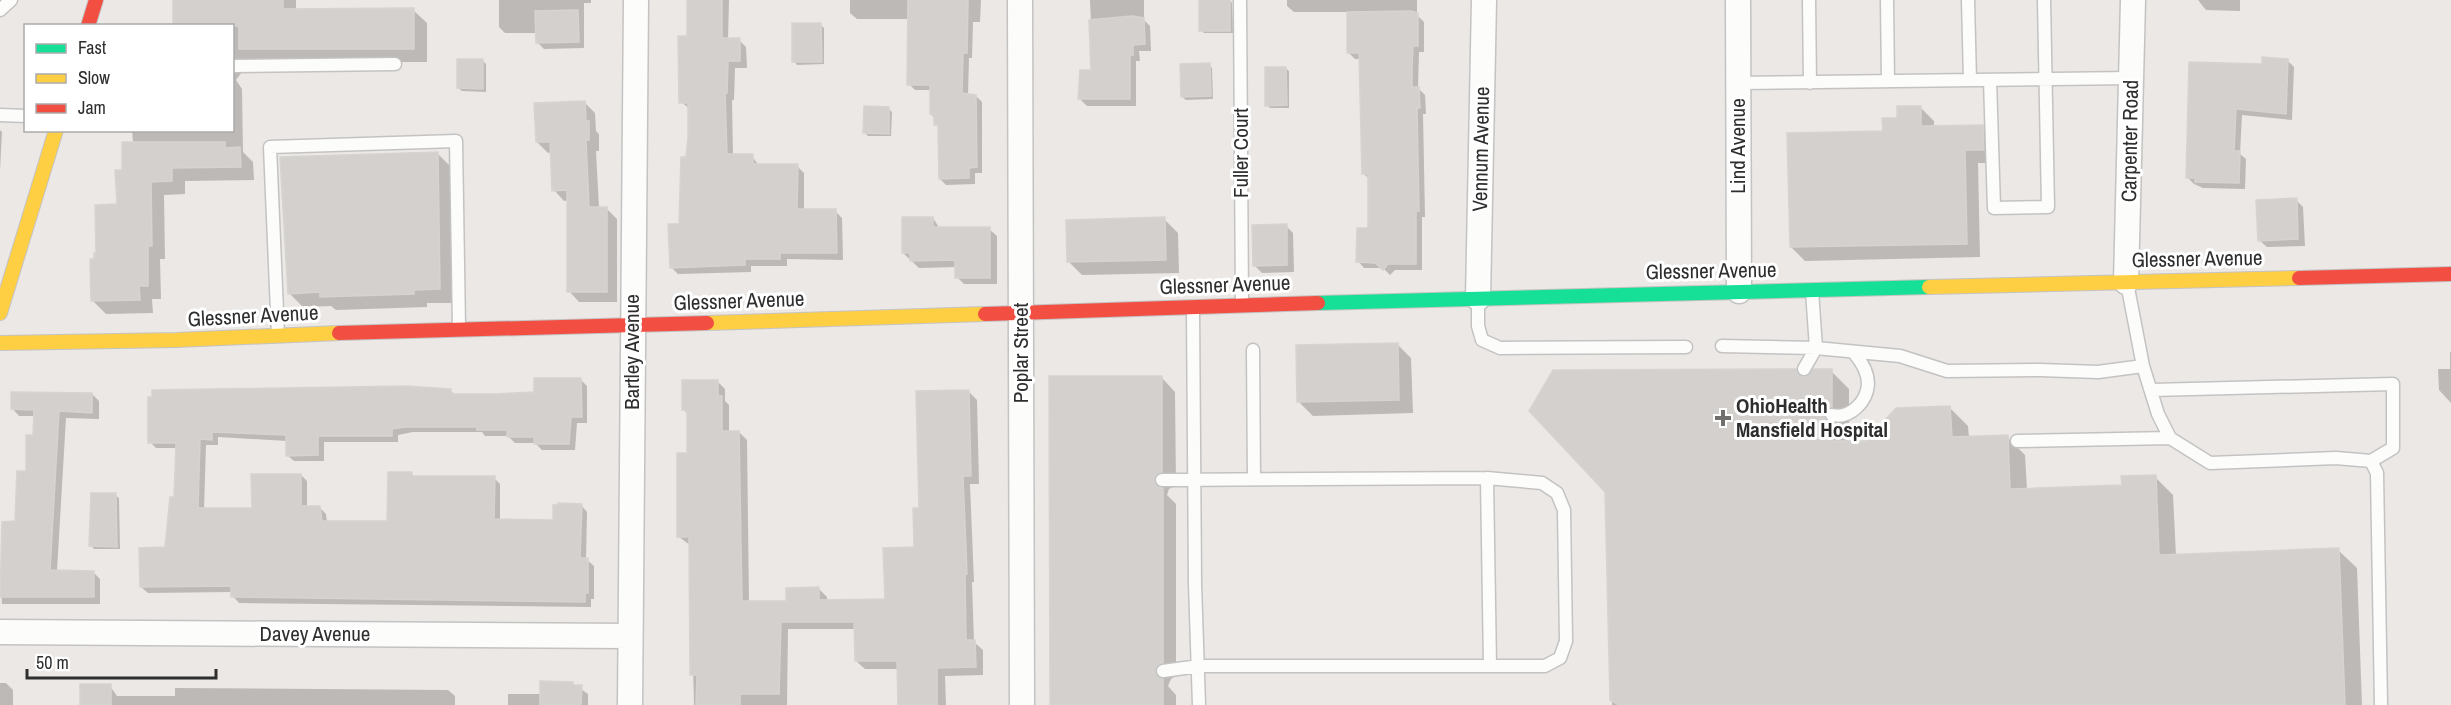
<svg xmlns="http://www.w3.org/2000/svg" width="2451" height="705" font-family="'Archivo Narrow',sans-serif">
	<rect width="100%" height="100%" fill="#ebe8e5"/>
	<path fill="#0003" d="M174,0H296V10H413L427,23V62H242V72L236,80L242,89L243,152L253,162L254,180L185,181V194L164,195L165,259H160L161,299H152L153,313L106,314L92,300L95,261L119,206L124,171L133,143L132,130H232V26Z
		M499,0H591V3H584V48L544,49L537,42V33H505L499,27Z
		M688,0H729L728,40H739L746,47L747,68H735L734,100H732L733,156H752L759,166H797L804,173V211H835L842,218L843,260L787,259V266H751V272L678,274L671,267L680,225L688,159L690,109L681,102L689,37Z
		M850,0H981L980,22H973L972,58H969L968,95L976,96L982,102V173H975V184L946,185L940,179L939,128L931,113V90H915L909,84V19H857L850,13Z
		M1090,0H1144V20L1150,26L1151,51H1139L1140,61H1136V106H1087L1080,99L1093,72Z
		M1200,0H1230L1232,3L1233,33H1204L1200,30Z
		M1287,0H1417V15L1424,22V52H1419L1418,88L1425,95L1426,114H1423L1425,217H1422V270H1395L1390,275L1383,268H1364L1358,261L1369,229L1370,180L1364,174L1361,59H1355L1349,53V12H1294L1287,6Z
		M2198,0H2240V11L2206,10Z
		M820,24L824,28V64L797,65L794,61Z
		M2287,60L2294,67L2292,120L2242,115L2240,154L2246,159L2245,189L2203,188L2194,184L2187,177L2263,65Z
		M483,61L486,64V92L462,91L458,88Z
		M1209,65L1212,68L1213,99L1186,100L1182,97Z
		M1285,68L1289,71V108H1270L1267,105Z
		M584,102L595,113L596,131L599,134V151H596L599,208H606L617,219V302H579L569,291V200L564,201L554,190L552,152L548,153L537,142Z
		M1920,107L1934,121V127L1983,126L1996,140L1997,163H1978L1980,257L1805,261L1791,247L1884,133Z
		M888,108L892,112L891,136H868L865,133Z
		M0,130L2,132L0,171Z
		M437,153L451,167L453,303H427V307L336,310L331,306L303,307L289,293Z
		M2296,200L2303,207L2305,246L2267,247L2259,240Z
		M933,218L940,229H989L997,236V284H964L957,277V267L919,268L903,253Z
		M1164,219L1178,233L1179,273L1082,275L1068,261Z
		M1286,226L1293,233L1294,272L1262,273L1254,265Z
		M1397,344L1411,358L1413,413L1313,416L1299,402Z
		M2450,352H2451V403L2439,390L2438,369H2450Z
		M1795,371L1803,378L1831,371L1849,389V425L1844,428L1841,434L1849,442H1867L1950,408L1968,426L1969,438L2007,437L2025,455L2027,490L2123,486L2155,477L2173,495L2176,556L2338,550L2357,568L2362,705H1612L1607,491Z
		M1162,378L1175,392L1176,486L1169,489L1167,495L1176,504V676L1171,679L1168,686L1176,695V705H1051Z
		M581,380L587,386V423H577L575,450H542L535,443H515L508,436H485L482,432H413L398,435V442H324V461H294L287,455V441L218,437V445H206L204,510H253L301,475L307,481V508H320L326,514L327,522H388L412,474L415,477L494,478L500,484V520L554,521L581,505L587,512L586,559L594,566V599H591V607L239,603L233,596L232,592L148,593L141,587L166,548L176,498L177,448H156L150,442L450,390L456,396L536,394Z
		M717,381L725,389V401L729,405V432H739L747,440L749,602H788L819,589L827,597V602L886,601L915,548L920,509L969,392L977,400L979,484H970L974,582H972L974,642L983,650V675L945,676L946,705H900L899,669H865L856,661L855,629H788L787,705H694L690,545L679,537L689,455V415L683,409Z
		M92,394L99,401V419L66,418L57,571L93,572L100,579V604H2L0,569L16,522L35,436V416H19L12,408Z
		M115,495L119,498L120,549H94L91,545Z
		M0,683H6L13,690V705H0Z
		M572,683L588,694V705H508V694H541Z
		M110,686L117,696H175V688L448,690L455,696V705H82Z"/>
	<path fill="#d3d0ce" stroke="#d6d4d1" stroke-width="1.5" d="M173,0H283V9L414,8V49H239V26H173Z
		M687,0H722V38H740V61H728L727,93H725L727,154H753V164H798L797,209H836L837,253H780V259H745V265L670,268L668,224H679L681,157H686L688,137V103H679L678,36H687Z
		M908,0H968L967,53H963L962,93L976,95L977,167L969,168V178L939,179L938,125H934V114H930V85H907Z
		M1199,0H1230V31H1199Z
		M578,10L579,42L536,43L535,11Z
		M1411,11L1418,13V46H1413L1412,67V87H1419L1420,108H1417L1419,211H1416V264H1388L1383,270L1375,263L1356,262L1357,228H1368V174H1362L1359,53H1347V12Z
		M1132,16L1144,18L1145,44L1133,45V55H1130V99H1078L1080,70H1091L1089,20Z
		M792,23H821L822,62H792Z
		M2262,57L2288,59L2286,114L2236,109L2234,151H2240L2239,183L2195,182V178H2186L2189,62L2262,64Z
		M457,59H483V89L457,88Z
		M1210,63L1211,96L1181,97L1180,64Z
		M1265,67H1286L1287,105L1265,106Z
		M585,101L586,121H589V140H586L589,207H607V292H567V190L552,191L550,142H536L534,103Z
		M864,106L889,107V134L863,133Z
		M1897,106H1921V126L1983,125L1984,150H1965L1967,244L1790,247L1787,133L1883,131L1882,118H1897Z
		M122,142H225V148L240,147L241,167L172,168V181L151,182L152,246H148V286H139L140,300L91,301L90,259H94V253H96L95,205L117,204L115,170H122Z
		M438,152L440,289L414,290V294L320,297V292L288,294L280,157Z
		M2297,198L2298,239L2258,241L2256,200Z
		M902,217H933V227H990V278H955V260L910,261V253H902Z
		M1165,217L1166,260L1067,262L1066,220Z
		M1287,224V265L1253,266L1252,225Z
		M1398,343L1399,400L1297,402L1296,345Z
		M1796,369L1799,376L1805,377L1813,369H1832V407L1826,410L1824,415L1827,421L1832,423V441H1866L1896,408L1950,406L1952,437L2008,435L2010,489L2122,485L2121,476L2156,475L2159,555L2339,548L2345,705H1619L1610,700L1605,492L1529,411L1553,370Z
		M1049,376H1162V472L1155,475L1154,481L1157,487L1163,488V663L1158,665L1155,672L1157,676L1163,679V705H1050Z
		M534,378H581L582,417H571L569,444H534V437H507V430H477V427H405L392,429V436H318V455L286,456V435L212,432V440L200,439L198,508H252L251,474H301V506H320L322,521H387L388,472H412V476H495L494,519L553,520V505H558V503L582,504L580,558H588V593H585V602L231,597V586L140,587L139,548L165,547L170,497H174L176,443H148V397H152V390L406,386L451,389V394H495L534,392Z
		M682,380H718V396H722V431H739L742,601H786V588L819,587V600L885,599L883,548L914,547L913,508H919L916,391L969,390L971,476H963L967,574H965L966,640H975L976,667L937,668V705H898L897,661H855L854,622H781L779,694H740V705H696L697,675H690L689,537H677V453H687V410H682Z
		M11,392L92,393V413L59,411L50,570L94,571V597H0L2,522L15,521L17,471H26V435H33L34,410L11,409Z
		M91,493H116L117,547L89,546Z
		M540,681L573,682V685H582L581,705H540Z
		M80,684H111V705H80Z"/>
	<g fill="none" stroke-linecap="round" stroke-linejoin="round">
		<defs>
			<path id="lane" d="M1240,0L1242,305
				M1809,0L1810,83
				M1887,0L1888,81
				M1968,0L1970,80
				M0,10L11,0
				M232,66L395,64
				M1990,80L1994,208L2048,207L2044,0
				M1738,83L2131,78
				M0,115L26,116
				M2127,283L2143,366L2158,414L2170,438L2210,463L2336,458L2371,461L2377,473L2381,705
				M1812,291L1816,348L1900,356L1947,371L2040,370L2098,372L2143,366
				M1478,299V326L1482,340L1500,348L1686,347
				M1193,309L1195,584L1199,705
				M278,335L270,147L456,141L459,327
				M1722,346L1816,348L1804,369
				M1253,350L1254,479
				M2152,390L2393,384V448L2371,461
				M1832,415C1850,419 1867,402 1868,384C1868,372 1861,361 1854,353
				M2017,441L2170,438
				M1487,478L1490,666
				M1162,480L1487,478L1542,483L1557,493L1564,510L1566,641L1560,658L1545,666H1199L1163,671"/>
			<path id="street" d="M1020,0L1022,705
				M1738,0L1739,291
				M2126,282L2133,0
				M1478,298L1484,0
				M0,632L630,636
				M630,705L636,0"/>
			<path id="fast" d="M1318,303L1929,287"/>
			<path id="slow" d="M1929,287L2299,278
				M0,313L56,130
				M707,323L985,314
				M0,343L176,340L339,333"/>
			<path id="jam" d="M88,26L96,0
				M2299,278L2451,274
				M985,314L1318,303
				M339,333L707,323"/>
		</defs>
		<use href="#lane" stroke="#c4c3c3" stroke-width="15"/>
		<use href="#street" stroke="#c4c3c3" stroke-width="27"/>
		<use href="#fast" stroke="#c4c3c3" stroke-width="16"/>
		<use href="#slow" stroke="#c4c3c3" stroke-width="16"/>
		<use href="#jam" stroke="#c4c3c3" stroke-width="16"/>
		<use href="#lane" stroke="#fcfcfb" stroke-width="12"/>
		<use href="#street" stroke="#fcfcfb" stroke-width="24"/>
		<use href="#fast" stroke="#16e098" stroke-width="14"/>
		<use href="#slow" stroke="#ffcf43" stroke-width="14"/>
		<use href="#jam" stroke="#f24e42" stroke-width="14"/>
	</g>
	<path fill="#706f6e" stroke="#fff" stroke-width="2" d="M1720 409h6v6h6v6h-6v6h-6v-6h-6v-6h6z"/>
	<g text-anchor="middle" stroke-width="6" stroke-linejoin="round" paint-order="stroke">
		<g font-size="21" fill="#2e2e2e" stroke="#fff">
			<text transform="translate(2130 141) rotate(-89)" y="7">Carpenter Road</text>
			<text transform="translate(1738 146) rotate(-90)" y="7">Lind Avenue</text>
			<text transform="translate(1481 149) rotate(-89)" y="7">Vennum Avenue</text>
			<text transform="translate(1241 153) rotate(-90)" y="7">Fuller Court</text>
			<text transform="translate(2197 259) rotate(-1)" y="7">Glessner Avenue</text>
			<text transform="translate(1711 271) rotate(-1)" y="7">Glessner Avenue</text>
			<text transform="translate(1225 285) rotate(-2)" y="7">Glessner Avenue</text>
			<text transform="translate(739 301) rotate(-2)" y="7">Glessner Avenue</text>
			<text transform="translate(253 316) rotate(-3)" y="7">Glessner Avenue</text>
			<text transform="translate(632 352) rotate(-90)" y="7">Bartley Avenue</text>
			<text transform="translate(1021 353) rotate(-90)" y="7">Poplar Street</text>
			<text x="315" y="641">Davey Avenue</text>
		</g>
		<g font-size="21" font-weight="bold" fill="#2e2e2e" stroke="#fff" text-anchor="start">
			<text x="1736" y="413">OhioHealth<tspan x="1736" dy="24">Mansfield Hospital</tspan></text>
		</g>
	</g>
	<rect x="24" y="24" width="210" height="108" fill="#ffffff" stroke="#ababab" stroke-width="1.5"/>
	<rect x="36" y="44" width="30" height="9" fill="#16e098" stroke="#ababab" stroke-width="1.5"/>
	<text x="78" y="54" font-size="18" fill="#2e2e2e">Fast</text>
	<rect x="36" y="74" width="30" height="9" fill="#ffcf43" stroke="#ababab" stroke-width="1.5"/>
	<text x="78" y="84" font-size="18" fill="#2e2e2e">Slow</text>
	<rect x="36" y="104" width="30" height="9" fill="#f24e42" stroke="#ababab" stroke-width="1.5"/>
	<text x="78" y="114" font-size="18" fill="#2e2e2e">Jam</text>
	<path d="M27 669v9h189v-9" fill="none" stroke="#2e2e2e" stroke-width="3"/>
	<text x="36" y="669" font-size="18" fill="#2e2e2e" stroke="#ffffff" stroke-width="4.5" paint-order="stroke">50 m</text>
</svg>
